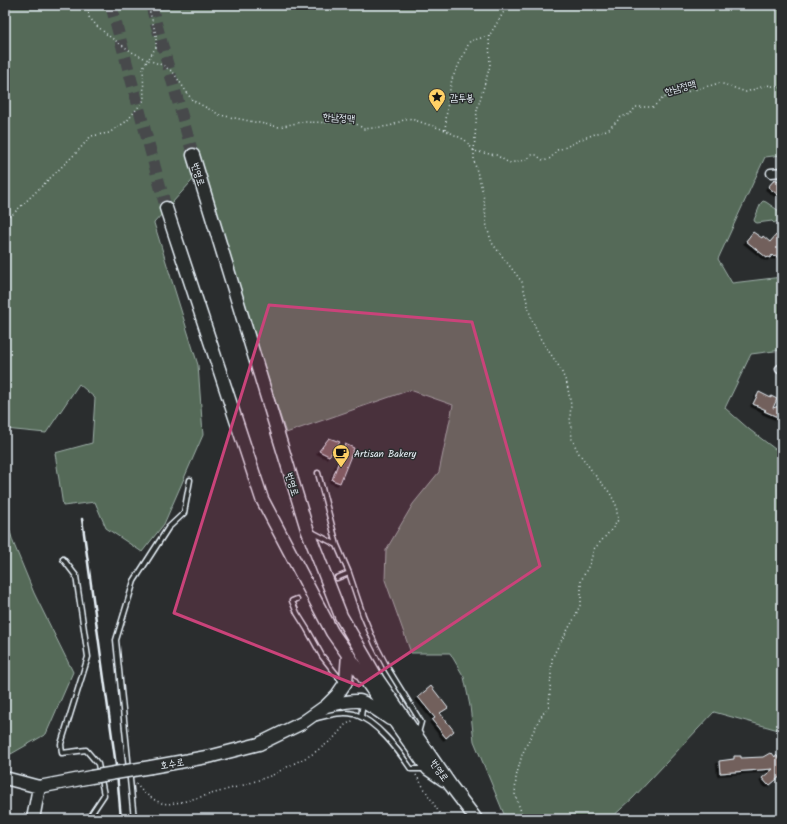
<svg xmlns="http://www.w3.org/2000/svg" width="787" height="824" font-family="Kalam,'Poor Story',sans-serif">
	<defs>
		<filter id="shadow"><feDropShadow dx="-2.5" dy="2.5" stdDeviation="0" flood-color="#0009"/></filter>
	</defs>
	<rect width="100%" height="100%" fill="#2a2d2e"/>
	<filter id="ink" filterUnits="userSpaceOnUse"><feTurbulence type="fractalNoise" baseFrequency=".025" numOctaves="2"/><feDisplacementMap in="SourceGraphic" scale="8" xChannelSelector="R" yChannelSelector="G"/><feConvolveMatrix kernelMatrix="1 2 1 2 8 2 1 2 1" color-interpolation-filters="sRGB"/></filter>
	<g filter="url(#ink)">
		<path fill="#546b58" stroke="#9eaea8" d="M5,5H782V155L765,157L718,259L732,283L782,277V350L751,354L725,408L750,430L775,449H782V635L781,646L782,654V731L714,712L633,798L610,819H506L474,741L470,706L464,677L450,653H411L385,580L386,550L413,504L439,472L453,405L410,390L286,433L199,173L154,223L198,365L203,435L164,524L142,552L106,528L95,502L63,506L55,453L92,443L95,398L79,384L46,433L5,429Z
			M763,201L766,202L782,213V218L774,223L772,221L757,223L755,222L754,220L761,203Z
			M5,514L13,542L34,593L73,672L46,734L11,754L5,747Z"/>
		<path fill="#72605b" stroke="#e8f1f8" filter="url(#shadow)" d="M782,178V198L768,187L775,179L778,181Z
			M782,230V250L777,257L775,256L774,257L772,255L770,258L768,257L767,258L746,241L753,232L762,238L763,236L770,242L776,235L778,236Z
			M759,392L771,398V396L777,399L773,408L782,405V419L764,411L766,410L753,404Z
			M329,438L340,442L329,456L319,451Z
			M345,444L354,448L340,483L332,480Z
			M431,686L448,708L440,713L454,731L446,738L432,720L435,718L418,697Z
			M770,753L771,754L772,753L775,757L776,755L782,762V775L770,785L769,784L768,785L762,778L773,769L720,773L719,761L734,759V756H741V758L763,757Z"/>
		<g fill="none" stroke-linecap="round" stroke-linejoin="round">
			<path stroke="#464a4c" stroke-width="12" stroke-dasharray="12 6" stroke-linecap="butt" d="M111,5L166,208
				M151,5L193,155"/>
			<defs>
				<path id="lane" d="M318,473L337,545
					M312,532L337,545L349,573L363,615L375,644L387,667L421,722L418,733
					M63,559L76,576L88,657L61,744L62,753L86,750L98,764L104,795L90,816L79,819
					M337,578L349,573
					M297,599L292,601L297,613L307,629L322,656L340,679
					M361,717L362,709
					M317,718C329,715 342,711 354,714C377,721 398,750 411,769H425
					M134,819L116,640L134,581L168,528L184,513L190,480"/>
				<path id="street" d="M771,173L782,172
					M780,369H782"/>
				<path id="secondary" d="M193,155L307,529L341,616L378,680L451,786L476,819
					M166,208L262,499L332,632L428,769L444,780
					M326,706C336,704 348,700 359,701C366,702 383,714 390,719
					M151,767L212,756L259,744L302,723L326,706L337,695L346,682L348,654
					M5,778L39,787
					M33,819L39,787L91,777"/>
			</defs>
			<use href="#lane" stroke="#e8f1f8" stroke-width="7"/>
			<use href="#street" stroke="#e8f1f8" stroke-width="11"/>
			<use href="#secondary" stroke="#e8f1f8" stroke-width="15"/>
			<path stroke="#e8f1f8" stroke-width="1.5" stroke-dasharray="1 3" stroke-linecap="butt" d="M88,5L89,17L97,26L110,37L132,52L148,60L156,47V35L148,5
				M489,36L490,66L477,110L474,151V161L482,189L484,200L487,228L492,243L522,282L531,318L540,338L560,368L567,384L571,405L570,417L572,439L578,452L598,479L610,493L616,505L618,520L613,528L594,549L590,563L581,581V603L574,619L556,650L552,659L549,706L540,718L527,744L522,755L516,777L515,795L522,814L526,819
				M445,130L448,100L452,79L470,41L489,36L505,10L511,5
				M5,217L13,214L77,152L91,136L109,133L127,121L144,100L143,67L148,60L162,65L173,72L192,100L220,115L279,127L301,122L355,123L364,129L390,126L408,118L445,130L465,140L474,151L484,153L496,155L509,163L525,160L532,155H536L544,161L551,158L557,150L564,148L584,138L609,129L621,117L630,114L636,107H653L663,98L720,83L746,92L767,85L782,88
				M416,775L443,819
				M136,784L143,792L153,799L161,803L168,804L182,802L244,785L273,775L283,769L311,755L332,740L345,725L354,720"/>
			<use href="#lane" stroke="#2a2d2e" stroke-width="4"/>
			<use href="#street" stroke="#2a2d2e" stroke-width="8"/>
			<use href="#secondary" stroke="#2a2d2e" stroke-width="12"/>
			<path stroke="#e8f1f8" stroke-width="2.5" d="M82,519L117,773L121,819"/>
			<defs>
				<path id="secondary-bridge" d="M91,777L151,767"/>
			</defs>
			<use href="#secondary-bridge" stroke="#e8f1f8" stroke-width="15" stroke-linecap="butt"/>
			<use href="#secondary-bridge" stroke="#2a2d2e" stroke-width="12"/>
		</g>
	</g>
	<path fill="#ca437a" fill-opacity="0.2" stroke="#ca437a" stroke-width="3" stroke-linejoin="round" d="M269,305L472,322L540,566L359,686L174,613Z"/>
	<defs>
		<symbol id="sight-pin" viewBox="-11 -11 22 30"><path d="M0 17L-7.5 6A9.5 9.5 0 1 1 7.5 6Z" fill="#ffd166" stroke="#2a2d2e"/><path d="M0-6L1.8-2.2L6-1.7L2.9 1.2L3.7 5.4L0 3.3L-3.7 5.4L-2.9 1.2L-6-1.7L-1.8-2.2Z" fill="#111"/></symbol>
		<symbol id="cafe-pin" viewBox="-11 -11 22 30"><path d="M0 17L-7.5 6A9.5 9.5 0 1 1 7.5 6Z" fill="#ffd166" stroke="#2a2d2e"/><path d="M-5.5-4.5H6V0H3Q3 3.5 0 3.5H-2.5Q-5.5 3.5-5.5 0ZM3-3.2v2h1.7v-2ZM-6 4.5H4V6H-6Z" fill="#111"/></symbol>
	</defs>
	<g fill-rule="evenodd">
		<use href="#sight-pin" x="427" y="87" width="20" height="27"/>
		<use href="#cafe-pin" x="331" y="443" width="20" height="27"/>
	</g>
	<g text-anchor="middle" stroke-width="3" stroke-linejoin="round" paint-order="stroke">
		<g font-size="10" fill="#e8f1f8" stroke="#2a2d2e">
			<text transform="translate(680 87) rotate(-16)" y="4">한남정맥</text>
			<text transform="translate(339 117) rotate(4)" y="4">한남정맥</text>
			<text transform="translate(199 174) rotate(73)" y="4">번영로</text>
			<text transform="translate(293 484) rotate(73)" y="4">번영로</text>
			<text transform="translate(172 763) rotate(-10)" y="4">호수로</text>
			<text transform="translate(440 770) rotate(56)" y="4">번영로</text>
		</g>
		<g font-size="10" fill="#e8f1f8" stroke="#2a2d2e" text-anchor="start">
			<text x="450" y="101">감투봉</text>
			<text x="354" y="457">Artisan Bakery</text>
		</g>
	</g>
	<rect width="787" height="824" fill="none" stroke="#2a2d2e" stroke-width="20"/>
	<rect x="10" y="10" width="767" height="804" fill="none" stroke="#e8f1f8" stroke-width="1.5" filter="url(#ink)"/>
</svg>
